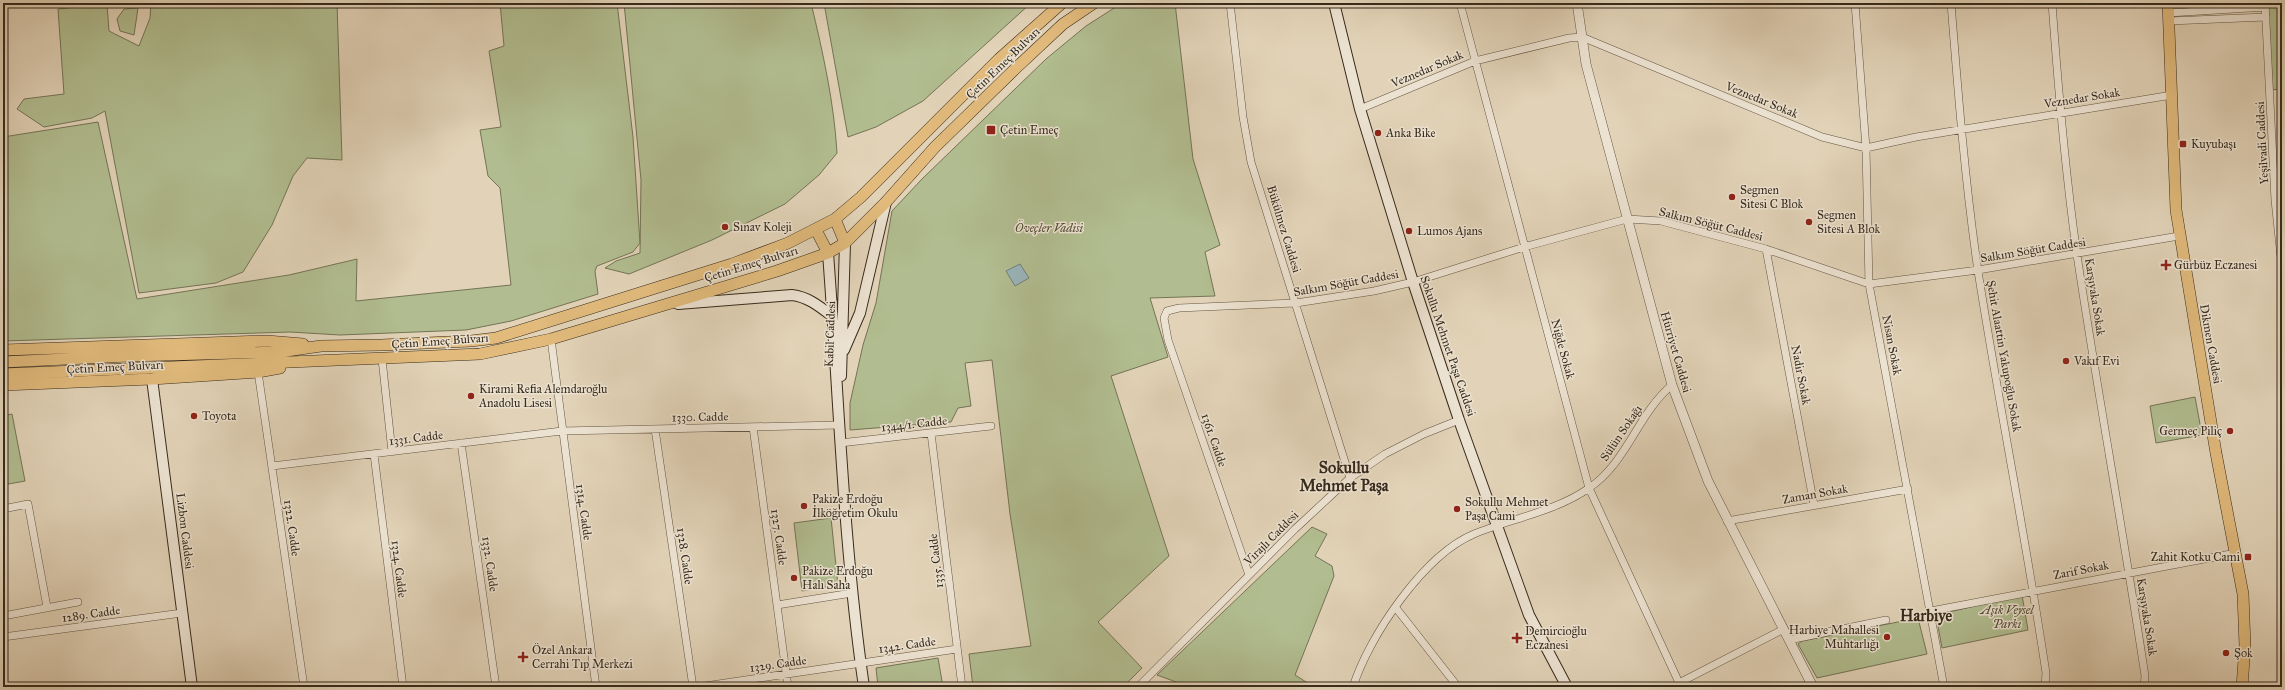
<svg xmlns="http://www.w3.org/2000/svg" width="2285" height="690" font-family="'IM FELL Great Primer',serif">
	<rect width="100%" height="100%" fill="#e2d3b8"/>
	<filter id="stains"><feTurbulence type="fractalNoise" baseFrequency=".005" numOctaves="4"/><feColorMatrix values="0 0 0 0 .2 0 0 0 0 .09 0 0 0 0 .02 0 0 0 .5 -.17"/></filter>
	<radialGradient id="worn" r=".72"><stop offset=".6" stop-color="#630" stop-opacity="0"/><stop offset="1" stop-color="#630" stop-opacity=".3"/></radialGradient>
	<path fill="#b1bd90" stroke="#747456" d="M151,3H337L342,160L307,158L293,176L272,225L243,272L216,283L139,293L105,111L92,118L44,127L17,109L24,99L64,94L58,9L107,4L109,31L139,46L150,18Z
		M500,3H617L633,137L640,243L633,252L597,266L595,271L598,294L511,321L466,330L340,335L290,332L3,341V137L98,122L137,299L289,275L357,259L356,301L511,285L500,188L488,176L480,130L501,127L489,51L504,46Z
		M624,3H811C823,53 834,102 837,153L819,175L785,204L712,240L629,274L605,268L616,261L640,253L641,180Z
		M824,3H1031L923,101L876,127L848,137Z
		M1122,3H1175L1193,159L1220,245L1205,252L1215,296L1150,298L1168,357L1111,376L1169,556L1098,622L1142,668L1128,682V687H973L969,654L1031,646L1010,514L992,360L965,363L971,406L958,408L951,422L850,430V403L863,345L876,303L892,211L922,179L1046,59L1086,26Z
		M2265,3H2282V89L2270,90Z
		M138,8L134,35L120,31L117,19L124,9Z
		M2195,397L2202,435L2156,443L2150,406Z
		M12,414L25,481L3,485V416Z
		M831,518L838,585L802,591L794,523Z
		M1312,527L1327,534L1315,556L1332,566L1334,576L1295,675L1314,687H1190L1157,675Z
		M2022,595L2028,630L1942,648L1936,615Z
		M1918,618L1927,654L1817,678L1798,644L1802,641Z
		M938,658L943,687H878L876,668Z"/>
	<path fill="#99b5ba" stroke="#727e7b" d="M1020,264L1029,278L1015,286L1006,271Z"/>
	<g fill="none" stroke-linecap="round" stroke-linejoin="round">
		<defs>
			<path id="minor" d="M1230,3L1243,117L1251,162L1350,478
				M1460,3L1589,488L1681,687
				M1855,3L1866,148L1869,284L1944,687
				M1951,3C1958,92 1965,182 1978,271C1999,405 2026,539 2046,673L2045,687
				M2052,3C2058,87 2065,171 2077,255C2098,395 2124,536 2145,676L2144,687
				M2265,3L2275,200L2282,267
				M2168,13L2266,7
				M2169,21L2266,17
				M1360,109L1475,61L1569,38L1582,37L1822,137L1866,148L1916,137L2172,95
				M1766,249L1814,505
				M551,339L596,687
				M382,359L392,452
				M258,372L304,687
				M753,427L788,687
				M655,429L693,687
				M931,433L962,687
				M461,443L496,687
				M840,443L991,426
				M374,454L403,687
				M272,466L562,431L839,425
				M3,509L28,504L47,607
				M1727,521L1908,489
				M1249,575L1168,340L1164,318L1167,311L1179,308L1296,303L1374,291L1413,282L1524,247L1627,219L1661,221L1766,249L1869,284L1978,270L2179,236
				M777,605L852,593
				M1396,608L1458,687
				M1931,611L2236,553
				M3,616L78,602
				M3,637L182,613
				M1789,640L1886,620
				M698,687L957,649
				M1138,687L1295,529L1350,478L1385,454L1424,434L1459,420
				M1353,687C1369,636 1424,555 1474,534C1510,519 1557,511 1589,488C1627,463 1638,413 1672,385
				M1671,687L1782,630"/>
			<path id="tertiary" d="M1577,3L1586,64L1672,385L1708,481L1813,687"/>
			<path id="secondary" d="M1334,3L1360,109L1413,282L1459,420L1529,615L1567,687
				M828,253C839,398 843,543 864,687
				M678,304L792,295C808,297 819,306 832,316
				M844,350L860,313L886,202
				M841,376L845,243
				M152,379L192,687"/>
			<path id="primary" d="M2168,3L2176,210L2216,453L2243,594L2245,646L2242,687
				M835,219L845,243
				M816,230L828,253
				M3,350L267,341L303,344
				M3,362L129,356L279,352L321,346L381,345L471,341L496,338L732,264L788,243L835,219L861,197L999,59L1062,3
				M3,374L480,354L551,339L777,271L828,253L845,243L886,202L935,147L1016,68L1063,24L1094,3
				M3,385L152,379L258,372L280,368"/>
		</defs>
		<use href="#minor" stroke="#625543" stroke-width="8"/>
		<use href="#tertiary" stroke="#625543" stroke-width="10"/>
		<use href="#secondary" stroke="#372b1c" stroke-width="12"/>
		<use href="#primary" stroke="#372b1c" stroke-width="12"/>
		<use href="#minor" stroke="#ece2d1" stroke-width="7"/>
		<use href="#tertiary" stroke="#ece2d1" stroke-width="9"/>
		<use href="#secondary" stroke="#ece2d1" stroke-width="10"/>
		<use href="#primary" stroke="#e1ba7c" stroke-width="11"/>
	</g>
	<g fill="#8f2418" stroke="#ece2d1" stroke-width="1.5">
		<rect x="986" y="125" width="10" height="10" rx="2"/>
		<circle cx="1378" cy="133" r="4"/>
		<rect x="2179" y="140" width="8" height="8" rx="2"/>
		<circle cx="1732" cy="197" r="4"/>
		<circle cx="1809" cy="222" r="4"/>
		<circle cx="725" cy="227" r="4"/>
		<circle cx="1409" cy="231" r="4"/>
		<path d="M2164 259h4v4h4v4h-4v4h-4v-4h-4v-4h4z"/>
		<circle cx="2066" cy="361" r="4"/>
		<circle cx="471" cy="396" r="4"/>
		<circle cx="194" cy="416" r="4"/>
		<circle cx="2230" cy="431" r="4"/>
		<circle cx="804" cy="506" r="4"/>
		<circle cx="1457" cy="509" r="4"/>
		<rect x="2244" y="553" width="8" height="8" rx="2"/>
		<circle cx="794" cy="578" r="4"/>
		<circle cx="1887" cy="637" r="4"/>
		<path d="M1515 632h4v4h4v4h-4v4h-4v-4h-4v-4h4z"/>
		<circle cx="2226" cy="653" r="4"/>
		<path d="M521 651h4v4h4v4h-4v4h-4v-4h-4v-4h4z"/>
	</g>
	<g text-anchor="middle" stroke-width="3" stroke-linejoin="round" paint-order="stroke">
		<g font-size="12" fill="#372b1c" stroke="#ece2d1">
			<text transform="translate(1003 63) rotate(-44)" y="4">Çetin Emeç Bulvarı</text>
			<text transform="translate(1427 69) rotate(-23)" y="4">Veznedar Sokak</text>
			<text transform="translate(2082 98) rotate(-9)" y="4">Veznedar Sokak</text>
			<text transform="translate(1762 100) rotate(22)" y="4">Veznedar Sokak</text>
			<text transform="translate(2262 143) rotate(-93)" y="4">Yeşilvadi Caddesi</text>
			<text transform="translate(1711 224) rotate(14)" y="4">Salkım Söğüt Caddesi</text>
			<text transform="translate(1284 229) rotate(73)" y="4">Bükülmez Caddesi</text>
			<text transform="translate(2033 250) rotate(-9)" y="4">Salkım Söğüt Caddesi</text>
			<text transform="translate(751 264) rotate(-17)" y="4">Çetin Emeç Bulvarı</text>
			<text transform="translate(1346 283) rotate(-10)" y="4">Salkım Söğüt Caddesi</text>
			<text transform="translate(2095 297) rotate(81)" y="4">Karşıyaka Sokak</text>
			<text transform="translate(830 334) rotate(-88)" y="4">Kabil Caddesi</text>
			<text transform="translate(440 341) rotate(-4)" y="4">Çetin Emeç Bulvarı</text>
			<text transform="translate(2211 344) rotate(80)" y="4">Dikmen Caddesi</text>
			<text transform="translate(1892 345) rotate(79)" y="4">Nisan Sokak</text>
			<text transform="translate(1448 346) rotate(71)" y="4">Sokullu Mehmet Paşa Caddesi</text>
			<text transform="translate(1563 349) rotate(75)" y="4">Niğde Sokak</text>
			<text transform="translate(1676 352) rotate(74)" y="4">Hürriyet Caddesi</text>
			<text transform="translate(2004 356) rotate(80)" y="4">Şehit Alaattin Yakupoğlu Sokak</text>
			<text transform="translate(115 367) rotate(-3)" y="4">Çetin Emeç Bulvarı</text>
			<text transform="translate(1801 375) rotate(79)" y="4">Nadir Sokak</text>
			<text transform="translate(700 417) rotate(-1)" y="4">1330. Cadde</text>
			<text transform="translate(914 424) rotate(-6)" y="4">1344/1. Cadde</text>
			<text transform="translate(1621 433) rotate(-56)" y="4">Sülün Sokağı</text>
			<text transform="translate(416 438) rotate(-7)" y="4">1331. Cadde</text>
			<text transform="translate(1214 440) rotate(71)" y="4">1361. Cadde</text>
			<text transform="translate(1815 494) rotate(-10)" y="4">Zaman Sokak</text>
			<text transform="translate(584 512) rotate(82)" y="4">1314. Cadde</text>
			<text transform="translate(292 528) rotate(82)" y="4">1322. Cadde</text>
			<text transform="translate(185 531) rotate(83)" y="4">Lizbon Caddesi</text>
			<text transform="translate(779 537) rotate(82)" y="4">1327. Cadde</text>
			<text transform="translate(1271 538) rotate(-45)" y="4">Virajlı Caddesi</text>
			<text transform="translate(685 556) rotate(82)" y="4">1328. Cadde</text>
			<text transform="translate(936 561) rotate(-97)" y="4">1335. Cadde</text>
			<text transform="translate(490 564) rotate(82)" y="4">1332. Cadde</text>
			<text transform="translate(399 569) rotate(83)" y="4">1324. Cadde</text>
			<text transform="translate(2081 570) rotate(-11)" y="4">Zarif Sokak</text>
			<text transform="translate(91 614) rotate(-8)" y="4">1289. Cadde</text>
			<text transform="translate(2147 617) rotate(81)" y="4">Karşıyaka Sokak</text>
			<text transform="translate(907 645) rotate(-8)" y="4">1342. Cadde</text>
			<text transform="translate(778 664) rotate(-8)" y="4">1329. Cadde</text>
		</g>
		<g font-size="12" fill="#372b1c" stroke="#ece2d1" text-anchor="start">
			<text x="1000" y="134">Çetin Emeç</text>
			<text x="1386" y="137">Anka Bike</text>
			<text x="2191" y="148">Kuyubaşı</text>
			<text x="1740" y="194">Segmen<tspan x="1740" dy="14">Sitesi C Blok</tspan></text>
			<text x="1817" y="219">Segmen<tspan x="1817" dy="14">Sitesi A Blok</tspan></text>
			<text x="733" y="231">Sınav Koleji</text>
			<text x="1417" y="235">Lumos Ajans</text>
			<text x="2174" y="269">Gürbüz Eczanesi</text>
			<text x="2074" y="365">Vakıf Evi</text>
			<text x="479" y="393">Kirami Refia Alemdaroğlu<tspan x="479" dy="14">Anadolu Lisesi</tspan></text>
			<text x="202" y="420">Toyota</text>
			<text x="2222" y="435" text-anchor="end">Germeç Piliç</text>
			<text x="812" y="503">Pakize Erdoğu<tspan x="812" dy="14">İlköğretim Okulu</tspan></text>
			<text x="1465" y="506">Sokullu Mehmet<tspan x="1465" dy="14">Paşa Cami</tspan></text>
			<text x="2240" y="561" text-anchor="end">Zahit Kotku Cami</text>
			<text x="802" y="575">Pakize Erdoğu<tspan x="802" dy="14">Halı Saha</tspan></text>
			<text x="1879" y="634" text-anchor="end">Harbiye Mahallesi<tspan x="1879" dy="14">Muhtarlığı</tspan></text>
			<text x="1525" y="635">Demircioğlu<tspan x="1525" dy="14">Eczanesi</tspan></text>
			<text x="532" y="654">Özel Ankara<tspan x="532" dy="14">Cerrahi Tıp Merkezi</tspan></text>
			<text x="2234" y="657">Şok</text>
		</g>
		<g font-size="12" font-style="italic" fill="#4f4833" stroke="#ece2d1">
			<text x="1049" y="232">Öveçler Vadisi</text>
			<text x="2007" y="614">Aşık Veysel<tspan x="2007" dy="14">Parkı</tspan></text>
		</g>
		<g font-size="16" font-weight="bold" fill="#372b1c" stroke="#ece2d1">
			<text x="1344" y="473">Sokullu<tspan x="1344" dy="18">Mehmet Paşa</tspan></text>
			<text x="1926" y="621">Harbiye</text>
		</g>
	</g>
	<rect width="2285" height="690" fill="none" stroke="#e2d3b8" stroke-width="16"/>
	<rect x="4" y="4" width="2277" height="682" fill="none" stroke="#372b1c" stroke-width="2"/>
	<rect x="8" y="8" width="2269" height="674" fill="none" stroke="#372b1c"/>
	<rect width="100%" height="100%" filter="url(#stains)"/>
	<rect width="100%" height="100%" fill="url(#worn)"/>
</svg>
